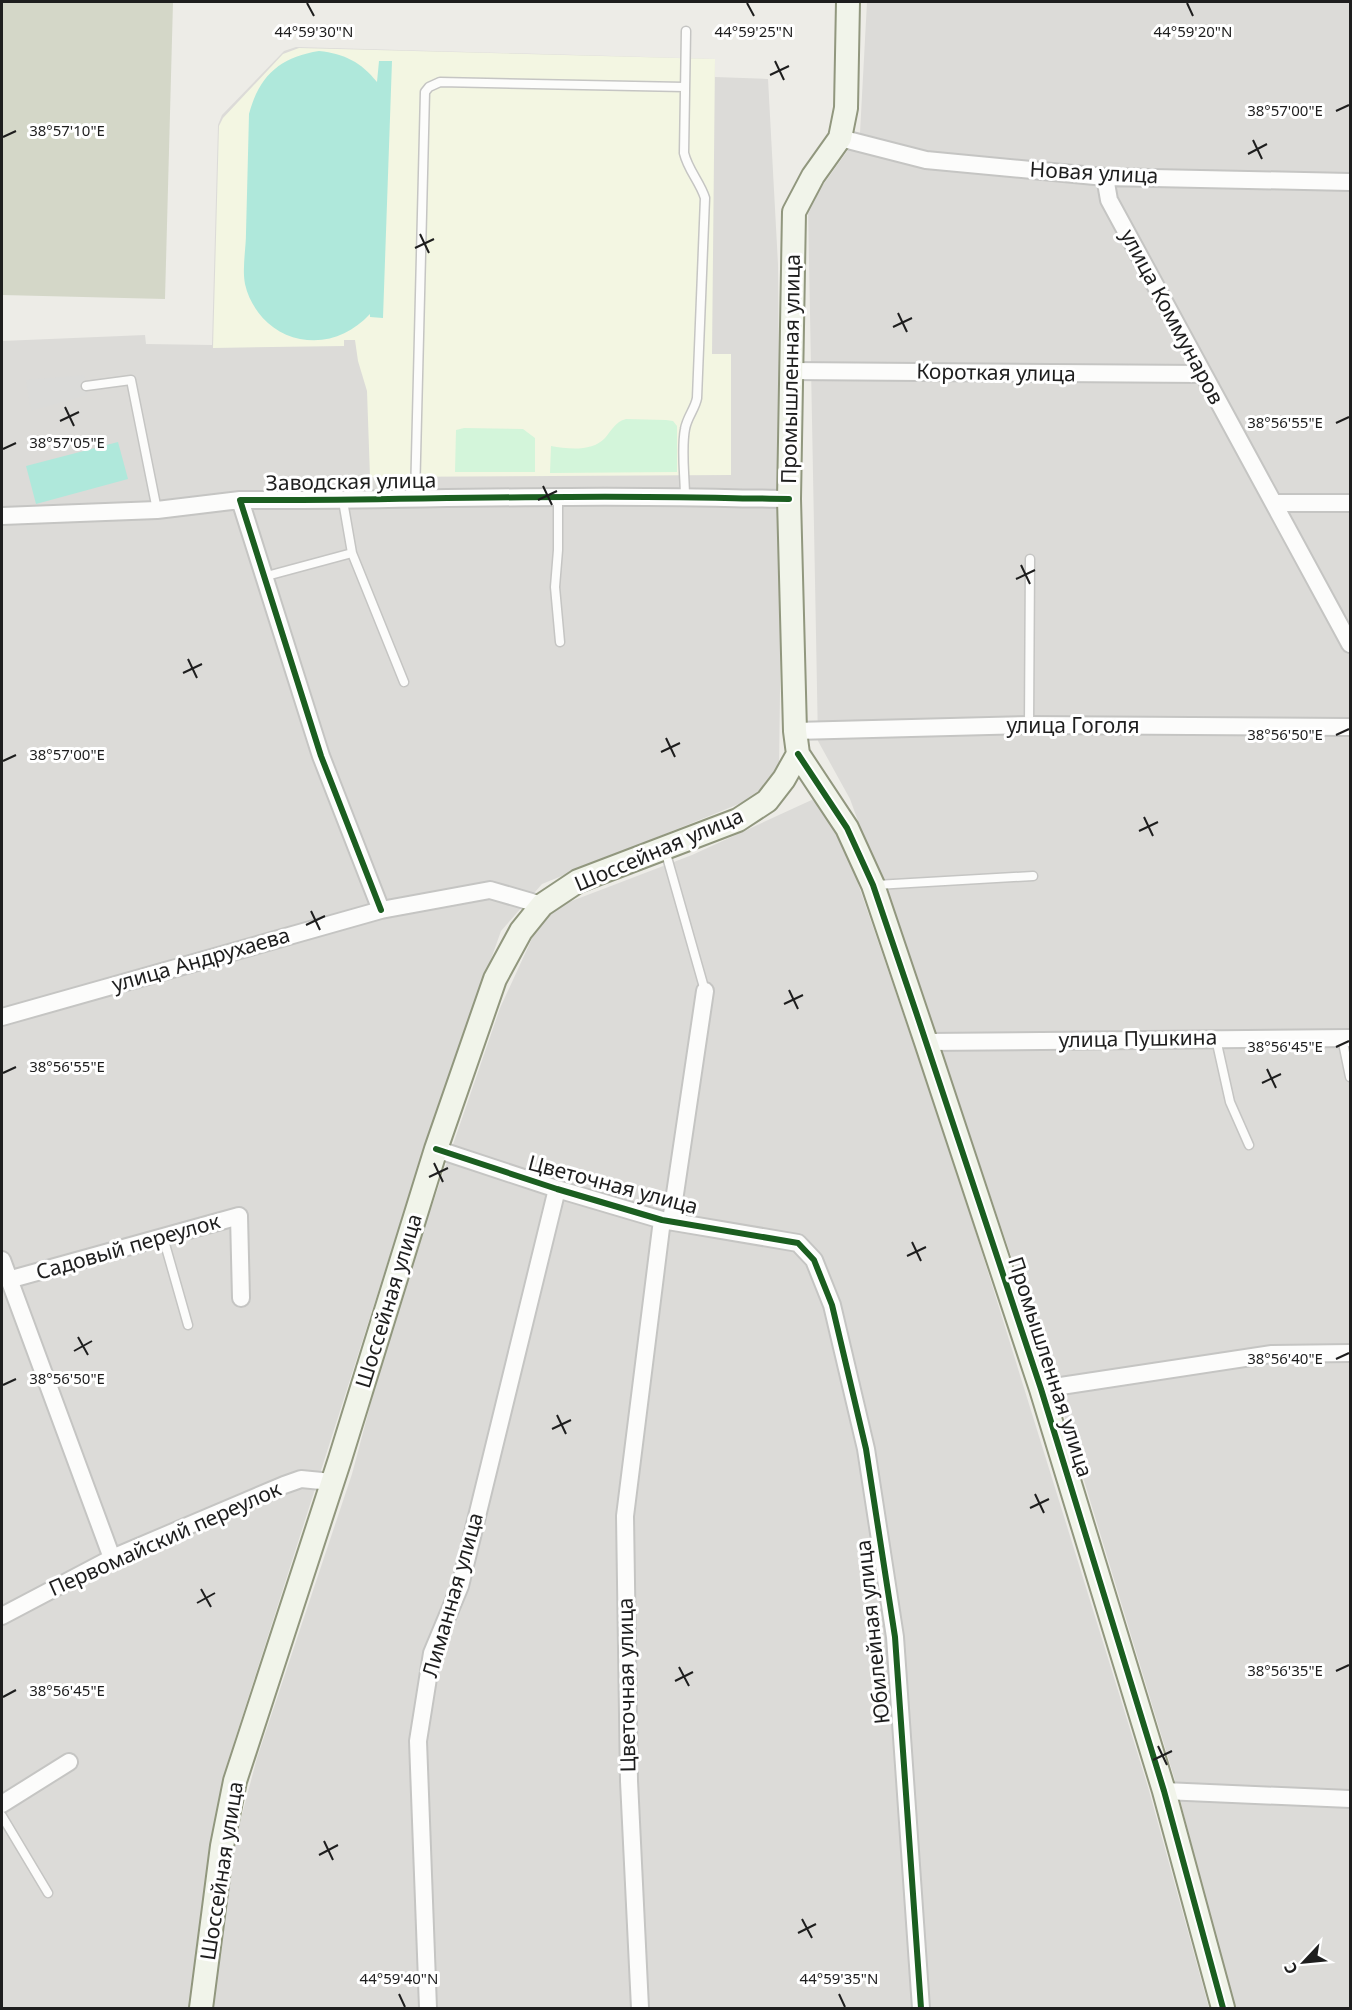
<svg xmlns="http://www.w3.org/2000/svg" width="1352" height="2010" font-family="'Noto Sans',sans-serif">
	<rect width="100%" height="100%" fill="#edece7"/>
	<path fill="#dcdbd8" d="M867,2H1350V2008H1234L1174,1777L1052,1375L923,1000L850,799L818,741L808,206L860,133Z
		M296,47L715,59V77L768,79L778,264L781,615L779,769L751,799L542,884L501,931L428,1136L235,1739L209,1851L189,2008H2V341L145,335L146,344L212,345L218,125L222,115L284,51Z
		M816,798L844,843L951,1153L1148,1787L1209,2008H213L231,1856L257,1758L352,1474L394,1316L500,1008L535,932L556,907L692,855Z"/>
	<path fill="#f3f6e2" d="M299,48L715,59L712,354H731V475L370,477L367,391L358,361L355,340H344V346L213,348L219,126L223,118L283,54Z"/>
	<path fill="#d4d7c8" d="M2,2H173L165,299L2,295Z"/>
	<path fill="#d3f5da" d="M626,419L666,420L673,421L677,426V472L550,473L551,446C568,449 592,452 605,438C612,430 615,422 626,419Z
		M464,428L523,429L535,438V472H455L456,430Z"/>
	<path fill="#afe8db" d="M319,51C345,54 361,62 377,82L379,61H392L383,318L370,317V314C351,334 328,344 300,339C273,334 251,311 245,284C242,268 246,249 246,233C247,194 248,154 249,114C259,76 280,57 319,51Z
		M118,442L128,479L36,504L26,466Z"/>
	<path fill="#dbdbd9" d="M84,375L87,395L31,411L26,380Z"/>
	<g fill="none" stroke-linecap="round" stroke-linejoin="round">
		<defs>
			<path id="lane" d="M86,386L131,380L157,510
				M558,497V550L555,587L560,642
				M415,498L425,92L429,87L440,82L684,87
				M685,498C685,476 681,450 685,429C687,417 695,409 697,398L705,198C700,182 688,170 684,153L686,31
				M343,501L352,553L404,682
				M263,577L352,553
				M1029,725L1030,559
				M665,850L705,991
				M876,885L1033,876
				M1342,1038L1350,1077
				M1216,1039L1230,1102L1249,1145
				M163,1237L188,1325
				M2,1816L48,1893"/>
			<path id="street" d="M840,138L926,160L1105,177L1350,182
				M1105,177L1109,200L1350,644
				M790,371L1203,374
				M1275,503H1350
				M2,516L157,510L240,500
				M795,731L1029,725L1350,727
				M381,910L321,756L240,500C350,501 459,497 569,497C642,496 716,498 789,499
				M2,1017L381,910L490,890L542,905
				M926,1042L1350,1038
				M436,1149L557,1189L662,1220L798,1243L814,1260L832,1305L866,1449L895,1637L921,2008
				M671,1221L705,991
				M2,1260L112,1558
				M8,1280L239,1216L241,1298
				M1041,1389L1272,1354L1350,1353
				M2,1616L112,1558L284,1485L301,1479L332,1482
				M1164,1791L1350,1799
				M2,1804L69,1762
				M428,2008L418,1741L432,1653L460,1586L557,1189
				M640,2008L629,1781L625,1516L662,1220"/>
			<path id="secondary" d="M848,2L846,108L840,138L813,176L794,212L789,499L795,731L798,754L847,828L873,885L926,1042L1041,1389L1164,1791L1223,2008
				M201,2008L222,1846L235,1781L340,1459L436,1149L495,979L521,931L542,905L578,881L738,820L767,801L784,779L798,754"/>
		</defs>
		<use href="#lane" stroke="#c5c5c3" stroke-width="11"/>
		<use href="#street" stroke="#c5c5c3" stroke-width="20"/>
		<use href="#secondary" stroke="#91977e" stroke-width="26"/>
		<use href="#lane" stroke="#fcfcfb" stroke-width="8"/>
		<use href="#street" stroke="#fcfcfb" stroke-width="16"/>
		<use href="#secondary" stroke="#f1f4ea" stroke-width="22"/>
		<defs>
			<path id="cycleway" d="M798,754L847,828L873,885L916,1012L1041,1389L1164,1791L1223,2008
				M381,910L321,756L240,500C350,501 459,497 569,497C642,496 716,498 789,499
				M436,1149L557,1189L662,1220L798,1243L814,1260L832,1305L866,1449L895,1637L921,2008"/>
		</defs>
		<use href="#cycleway" stroke="#fff" stroke-width="10"/>
		<use href="#cycleway" stroke="#1b5e20" stroke-width="6"/>
	</g>
	<path fill="none" stroke="#1e1e1e" stroke-width="2" d="M307,3L314,16M747,3L754,16M1187,3L1193,16M775,61L784,80M770,75L789,66M1336,111L1349,105M3,137L16,131M1253,140L1262,159M1248,154L1267,144M420,234L429,253M415,248L434,239M898,313L907,332M893,327L912,318M65,407L74,426M60,421L79,412M1336,423L1349,417M3,449L16,443M543,486L552,505M538,500L557,491M1021,565L1030,584M1016,579L1035,570M188,659L197,678M183,673L202,664M1336,735L1349,729M666,738L675,757M661,752L680,743M3,761L16,755M1144,817L1153,836M1139,831L1158,822M311,911L320,930M306,925L325,916M789,990L798,1009M784,1004L803,995M1336,1047L1349,1041M1267,1069L1276,1088M3,1073L16,1067M1262,1083L1281,1074M434,1163L443,1182M429,1177L448,1168M912,1242L921,1261M907,1256L926,1247M78,1337L88,1355M74,1351L92,1341M1336,1359L1349,1353M3,1385L16,1379M557,1415L566,1434M552,1429L571,1420M1035,1494L1044,1513M1030,1508L1049,1499M201,1589L211,1607M197,1603L215,1593M679,1667L689,1686M1336,1671L1349,1665M675,1681L693,1672M3,1697L16,1690M1158,1746L1167,1765M1153,1760L1172,1751M324,1841L333,1860M319,1855L338,1845M802,1919L812,1938M798,1933L816,1924M399,1994L405,2007M839,1994L845,2007"/>
	<g text-anchor="middle" stroke-width="6" stroke-linejoin="round" paint-order="stroke">
		<g font-size="21" fill="#1e1e1e" stroke="#fff">
			<text transform="translate(1094 173) rotate(3)" y="7">Новая улица</text>
			<text transform="translate(1172 317) rotate(62)" y="7">улица Коммунаров</text>
			<text transform="translate(791 369) rotate(-89)" y="7">Промышленная улица</text>
			<text transform="translate(996 373) rotate(1)" y="7">Короткая улица</text>
			<text transform="translate(351 482) rotate(-1)" y="7">Заводская улица</text>
			<text x="1073" y="733">улица Гоголя</text>
			<text transform="translate(659 850) rotate(-23)" y="7">Шоссейная улица</text>
			<text transform="translate(201 960) rotate(-16)" y="7">улица Андрухаева</text>
			<text transform="translate(1138 1039) rotate(-1)" y="7">улица Пушкина</text>
			<text transform="translate(613 1185) rotate(15)" y="7">Цветочная улица</text>
			<text transform="translate(128 1247) rotate(-16)" y="7">Садовый переулок</text>
			<text transform="translate(389 1301) rotate(-73)" y="7">Шоссейная улица</text>
			<text transform="translate(1050 1367) rotate(72)" y="7">Промышленная улица</text>
			<text transform="translate(165 1539) rotate(-24)" y="7">Первомайский переулок</text>
			<text transform="translate(453 1595) rotate(-74)" y="7">Лиманная улица</text>
			<text transform="translate(873 1632) rotate(-96)" y="7">Юбилейная улица</text>
			<text transform="translate(627 1685) rotate(-91)" y="7">Цветочная улица</text>
			<text transform="translate(222 1871) rotate(-81)" y="7">Шоссейная улица</text>
		</g>
	</g>
	<g font-size="15" text-anchor="middle" fill="#1e1e1e" stroke="#fff" stroke-width="6" stroke-linejoin="round" paint-order="stroke">
		<text x="754" y="37">44°59'25"N</text>
		<text x="314" y="37">44°59'30"N</text>
		<text x="1193" y="37">44°59'20"N</text>
		<text x="1285" y="116">38°57'00"E</text>
		<text x="67" y="136">38°57'10"E</text>
		<text x="1285" y="428">38°56'55"E</text>
		<text x="67" y="448">38°57'05"E</text>
		<text x="1285" y="740">38°56'50"E</text>
		<text x="67" y="760">38°57'00"E</text>
		<text x="1285" y="1052">38°56'45"E</text>
		<text x="67" y="1072">38°56'55"E</text>
		<text x="1285" y="1364">38°56'40"E</text>
		<text x="67" y="1384">38°56'50"E</text>
		<text x="1285" y="1676">38°56'35"E</text>
		<text x="67" y="1696">38°56'45"E</text>
		<text x="399" y="1984">44°59'40"N</text>
		<text x="839" y="1984">44°59'35"N</text>
	</g>
	<rect width="1352" height="2010" fill="none" stroke="#1e1e1e" stroke-width="6"/>
	<g transform="translate(1304 1962) rotate(244)" stroke="#ffffff" stroke-width="4.5" paint-order="stroke">
	<path d="M0-4.5L10 22L0 15L-10 22Z" fill="#1e1e1e"/>
	<text y="-9" font-size="16" font-weight="bold" text-anchor="middle" fill="#1e1e1e">С</text>
	</g>
</svg>
